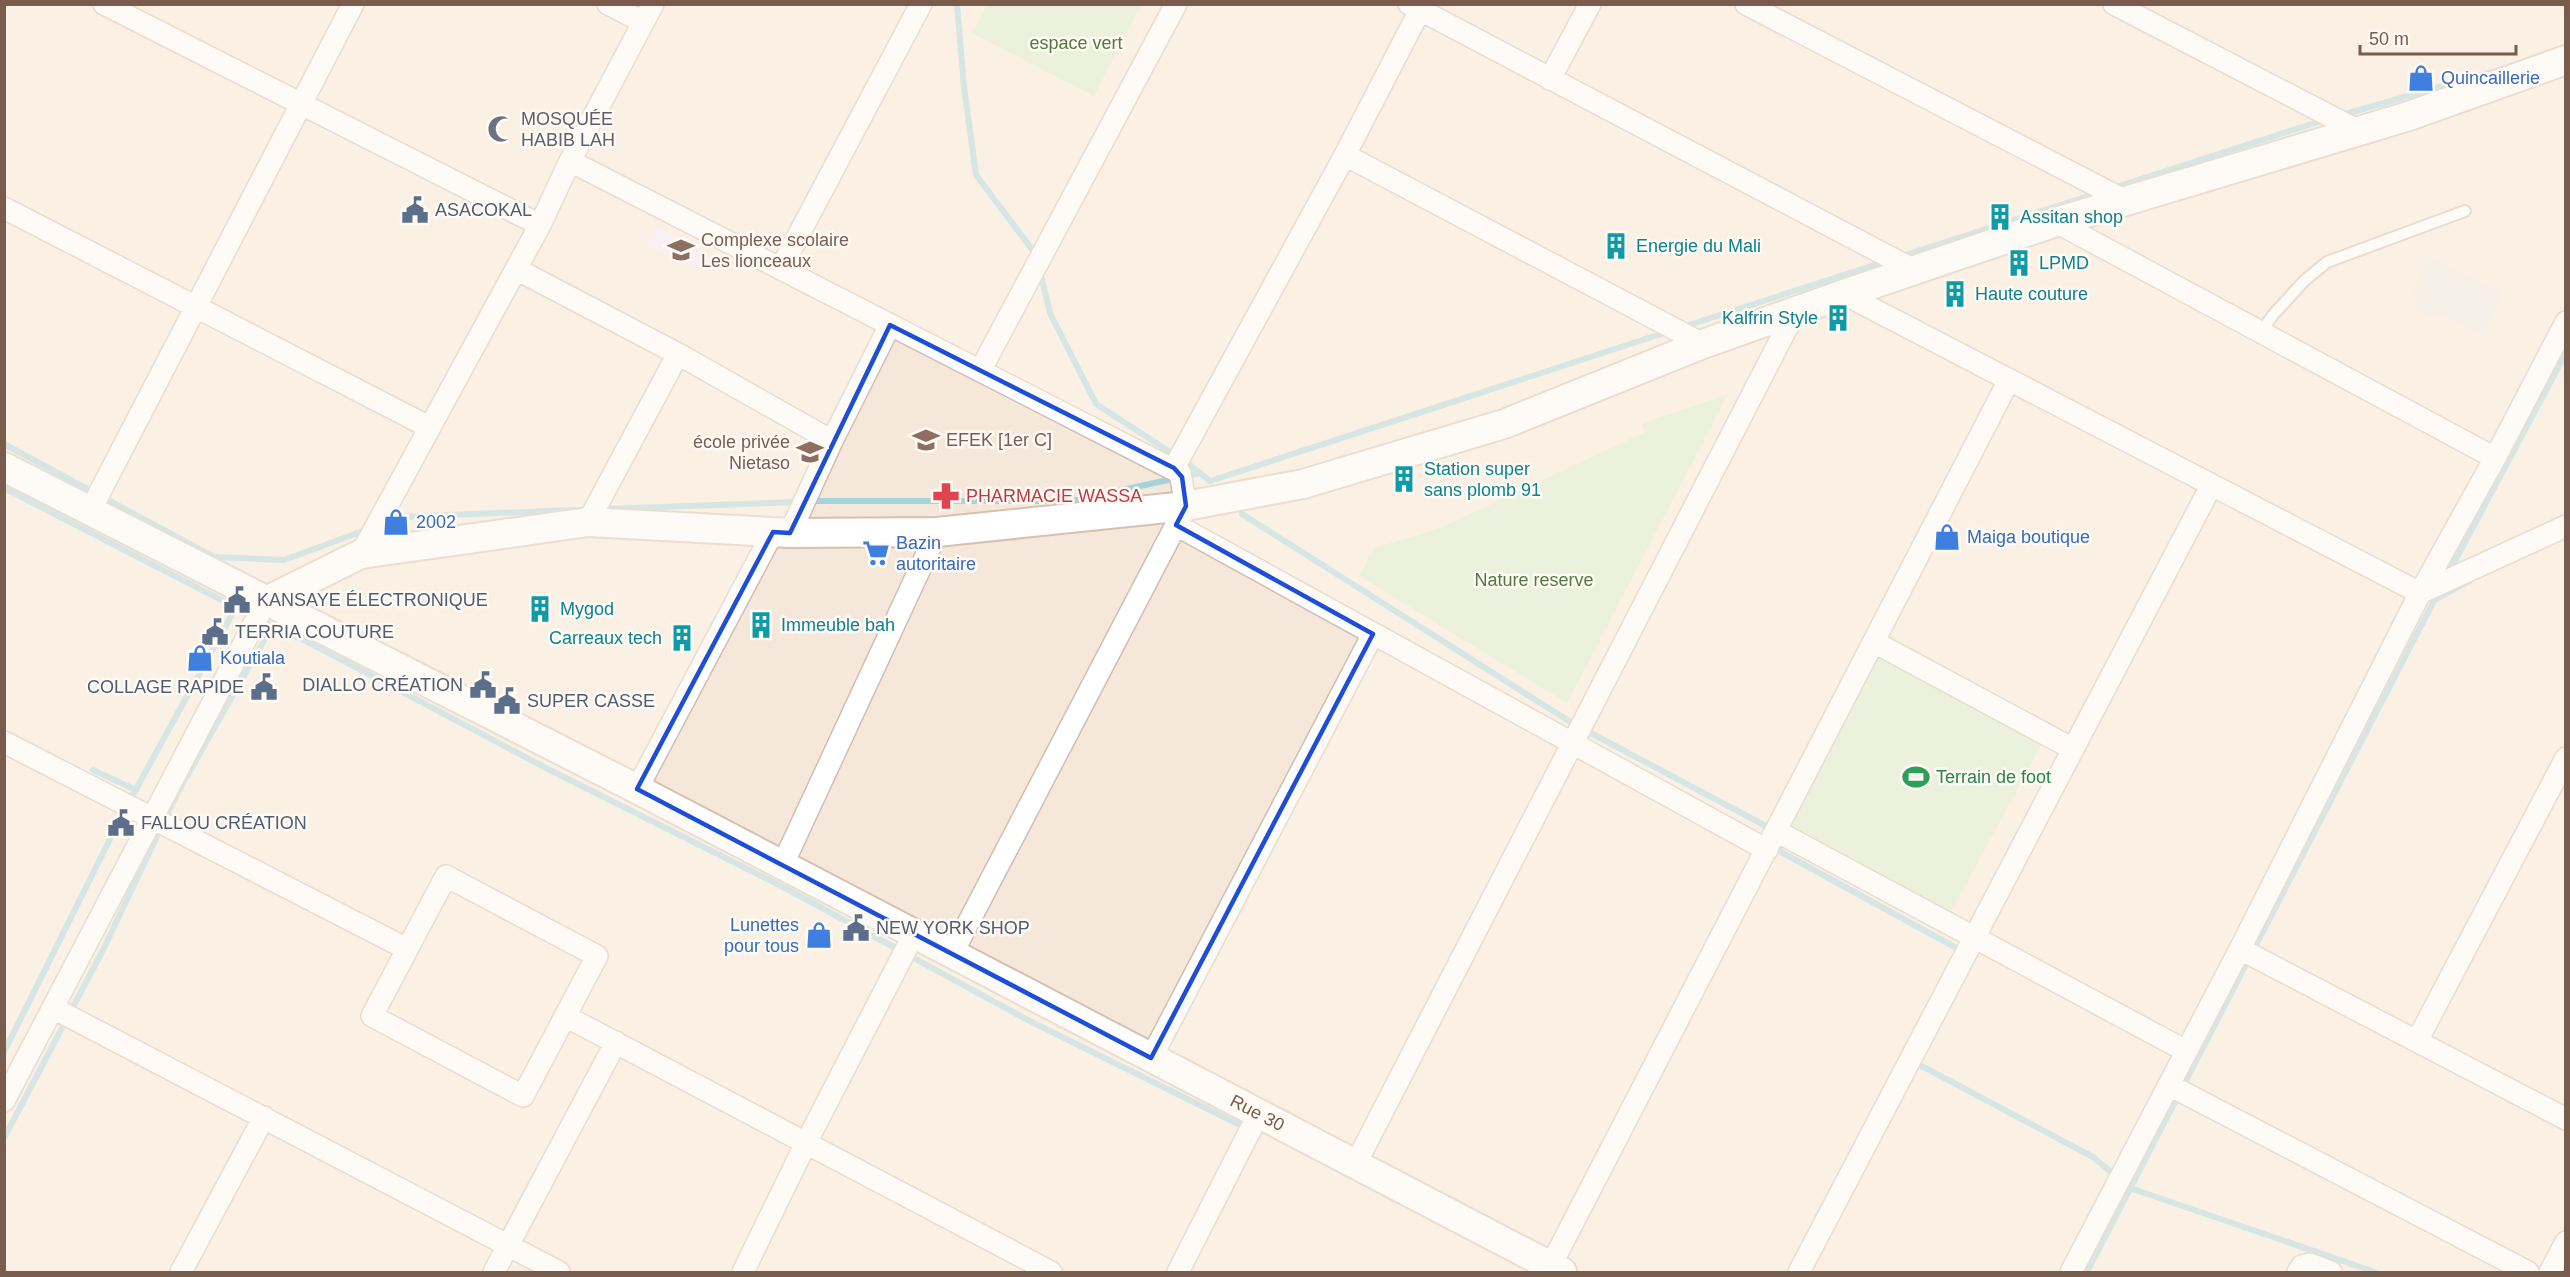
<svg xmlns="http://www.w3.org/2000/svg" width="2570" height="1277" font-family="Arial,sans-serif">
	<rect width="100%" height="100%" fill="#fdf6ec"/>
	<path fill="#f5e8da" d="M5,5H2565V1272H5Z"/>
	<path fill="#efe9e4" d="M2431,258L2501,292L2483,334L2435,312L2431,318L2417,311L2420,304L2411,299Z"/>
	<path fill="#f3e8fa" d="M656,227L713,256L706,269L693,263L691,266L648,245Z"/>
	<path fill="#d8ecc9" d="M987,5V4L1141,5L1094,96L972,33Z
		M1728,394L1567,703L1359,576L1374,548L1438,529L1645,432L1642,424Z
		M1886,633L2052,725L1948,918L1781,829Z"/>
	<g fill="none" stroke-linecap="round" stroke-linejoin="round">
		<path stroke="#a5d3da" stroke-width="6" d="M957,4L964,87L976,175L1034,252
			M2342,115L2488,73
			M2113,188L2324,120
			M1899,257L2098,193
			M1041,276L1050,313L1096,404L1190,465L1210,481L1667,332
			M1683,327L1887,261
			M4,444L214,557L284,560L369,529
			M4,488L272,626L308,642L548,769L787,889L1024,1018L1248,1129
			M809,501H1072L1200,473
			M605,509L798,502
			M1242,514L1572,723L1764,825L1769,833
			M384,523L400,517L574,510
			M2448,574L2566,353
			M2436,599L2469,581
			M93,770L136,790
			M1775,842L1781,852L1962,951
			M4,1052L124,811L236,607
			M1920,1060L1918,1064L2093,1157L2130,1188L2375,1272
			M4,1138L103,950L178,792L272,626
			M2087,1272L2439,591"/>
		<defs>
			<path id="lane" d="M2260,333L2273,315L2304,281L2327,262L2465,211"/>
			<path id="street" d="M104,4L540,225
				M608,4L643,22
				M1409,4L1914,270
				M1746,4L2126,201
				M2114,4L2357,130
				M1550,79L1590,4
				M1345,155L1703,344
				M570,161L1180,473L1186,506L952,954
				M4,208L429,427
				M2056,222L2495,458
				M781,268L921,4
				M516,269L678,354L832,441
				M1844,294L2420,593L2566,526
				M980,371L1176,4
				M1174,468L1345,155L1420,10
				M90,511L353,4
				M588,522L678,354
				M1176,525L1767,850
				M790,533L832,441L890,325
				M361,554L540,225L570,161L653,4
				M1874,642L2073,749
				M4,742L407,949
				M637,789L773,532
				M1776,831L2186,1051
				M782,866L937,532
				M446,876L597,956L523,1096L372,1016Z
				M2240,949L2566,1119
				M53,1008L559,1272
				M565,1016L1051,1272
				M2417,1041L2566,758
				M1151,1058L1373,634
				M2169,1085L2528,1272
				M4,1101L266,601
				M1355,1165L1796,310
				M1550,1267L2009,380
				M181,1272L264,1117
				M494,1272L616,1042
				M743,1272L806,1143L914,934
				M1178,1272L1258,1115
				M1799,1272L2211,486
				M2071,1272L2240,949L2420,593L2495,458L2566,322
				M2298,1272L2302,1266L2310,1264L2331,1272
				M2550,1272L2566,1242"/>
			<g id="secondary">
				<path id="s1" d="M4,467L637,789L1562,1272"/>
				<path d="M266,601L361,554L588,522L790,533L937,532L1186,506L1303,484L1504,424L1703,344L1844,294L2056,222L2409,116L2566,60"/>
			</g>
		</defs>
		<use href="#lane" stroke="#d1beb0" stroke-width="14"/>
		<use href="#street" stroke="#d1beb0" stroke-width="24"/>
		<use href="#secondary" stroke="#d6c0b0" stroke-width="32"/>
		<use href="#lane" stroke="#fff" stroke-width="10"/>
		<use href="#street" stroke="#fff" stroke-width="21"/>
		<use href="#secondary" stroke="#fff" stroke-width="28"/>
	</g>
	<path d="M0 0H2570V1277H0ZM890,325L1174,468L1182,477L1186,506L1176,525L1373,634L1151,1058L637,789L773,532L790,533Z" fill="#fdf6ec" fill-opacity=".55" fill-rule="evenodd"/>
	<path fill="none" stroke="#1d4ed8" stroke-width="4.5" stroke-linejoin="round" d="M890,325L1174,468L1182,477L1186,506L1176,525L1373,634L1151,1058L637,789L773,532L790,533Z"/>
	<defs>
		<symbol id="shop-bare" viewBox="-9 -9 18 18"><path d="M-5-2.5h2.3a2.7 3.5 0 0 1 5.4 0H5L5.5 6h-11ZM-1.5-2.5h3a1.5 2.3 0 0 0-3 0Z" fill="#3f7fe0" stroke="#fffaf3" stroke-width="2.5" paint-order="stroke"/></symbol>
		<symbol id="mosque-bare" viewBox="-9 -9 18 18"><path d="M3.5-4.9A6 6 0 1 0 3.5 4.9A5 5 0 1 1 3.5-4.9Z" fill="#6b7280" stroke="#fffaf3" stroke-width="2.5" paint-order="stroke"/></symbol>
		<symbol id="civic-bare" viewBox="-9 -9 18 18"><path d="M-.6-6.5H3V-4.5H.6V-3L4-1V1h2V6H-6V1h2V-1L-.6-3ZM-1.2 2.5V6h2.4V2.5Z" fill="#5c6f8a" stroke="#fffaf3" stroke-width="2.5" paint-order="stroke"/></symbol>
		<symbol id="building-bare" viewBox="-9 -9 18 18"><path d="M-4-6H4V6H1V3H-1V6H-4ZM-2.5-4.3h1.7v1.8h-1.7ZM.8-4.3h1.7v1.8H.8ZM-2.5-1h1.7V.8h-1.7ZM.8-1h1.7V.8H.8Z" fill="#0f9aa8" stroke="#fffaf3" stroke-width="2.5" paint-order="stroke"/></symbol>
		<symbol id="school-bare" viewBox="-9 -9 18 18"><path d="M0-5L7-2L0 1L-7-2ZM-4 1L0 2.5L4 1V4Q0 6-4 4Z" fill="#8d6e63" stroke="#fffaf3" stroke-width="2.5" paint-order="stroke"/></symbol>
		<symbol id="pharmacy-bare" viewBox="-9 -9 18 18"><path d="M-2-6h4v4h4v4h-4v4h-4v-4h-4v-4h4Z" fill="#e0444e" stroke="#fffaf3" stroke-width="2.5" paint-order="stroke"/></symbol>
		<symbol id="supermarket-bare" viewBox="-9 -9 18 18"><path d="M-6-5.5h2.5l.6 2H6L4.5 2H-2.5L-4.4-4H-6ZM-1.5 3.2a1.3 1.3 0 1 0 .1 0ZM3 3.2a1.3 1.3 0 1 0 .1 0Z" fill="#3f7fe0" stroke="#fffaf3" stroke-width="2.5" paint-order="stroke"/></symbol>
		<symbol id="stadium-bare" viewBox="-9 -9 18 18"><path d="M0-5a6.5 5 0 1 0 0 10a6.5 5 0 1 0 0-10ZM-3.5-1.8h7v3.6h-7Z" fill="#2e9e5b" stroke="#fffaf3" stroke-width="2.5" paint-order="stroke"/></symbol>
	</defs>
	<g fill-rule="evenodd">
		<use href="#shop-bare" x="2402" y="59" width="38" height="38"/>
		<use href="#mosque-bare" x="482" y="110" width="38" height="38"/>
		<use href="#civic-bare" x="396" y="191" width="38" height="38"/>
		<use href="#building-bare" x="1981" y="198" width="38" height="38"/>
		<use href="#building-bare" x="1597" y="227" width="38" height="38"/>
		<use href="#school-bare" x="662" y="231" width="38" height="38"/>
		<use href="#building-bare" x="2000" y="244" width="38" height="38"/>
		<use href="#building-bare" x="1936" y="275" width="38" height="38"/>
		<use href="#building-bare" x="1819" y="299" width="38" height="38"/>
		<use href="#school-bare" x="907" y="421" width="38" height="38"/>
		<use href="#school-bare" x="791" y="433" width="38" height="38"/>
		<use href="#building-bare" x="1385" y="460" width="38" height="38"/>
		<use href="#pharmacy-bare" x="927" y="477" width="38" height="38"/>
		<use href="#shop-bare" x="377" y="503" width="38" height="38"/>
		<use href="#shop-bare" x="1928" y="518" width="38" height="38"/>
		<use href="#supermarket-bare" x="857" y="534" width="38" height="38"/>
		<use href="#civic-bare" x="218" y="581" width="38" height="38"/>
		<use href="#building-bare" x="521" y="590" width="38" height="38"/>
		<use href="#building-bare" x="742" y="606" width="38" height="38"/>
		<use href="#civic-bare" x="196" y="613" width="38" height="38"/>
		<use href="#building-bare" x="663" y="619" width="38" height="38"/>
		<use href="#shop-bare" x="181" y="639" width="38" height="38"/>
		<use href="#civic-bare" x="464" y="666" width="38" height="38"/>
		<use href="#civic-bare" x="245" y="668" width="38" height="38"/>
		<use href="#civic-bare" x="488" y="682" width="38" height="38"/>
		<use href="#stadium-bare" x="1897" y="758" width="38" height="38"/>
		<use href="#civic-bare" x="102" y="804" width="38" height="38"/>
		<use href="#civic-bare" x="837" y="909" width="38" height="38"/>
		<use href="#shop-bare" x="800" y="916" width="38" height="38"/>
	</g>
	<g text-anchor="middle" stroke-width="5" stroke-linejoin="round" paint-order="stroke">
		<g font-size="18" fill="#537a41" stroke="#fffaf3">
			<text x="1076" y="49">espace vert</text>
			<text x="1534" y="586">Nature reserve</text>
		</g>
		<g font-size="18" fill="#366cbe" stroke="#fffaf3" text-anchor="start">
			<text x="2441" y="84">Quincaillerie</text>
			<text x="416" y="528">2002</text>
			<text x="1967" y="543">Maiga boutique</text>
			<text x="896" y="549">Bazin<tspan x="896" dy="21">autoritaire</tspan></text>
			<text x="220" y="664">Koutiala</text>
			<text x="799" y="931" text-anchor="end">Lunettes<tspan x="799" dy="21">pour tous</tspan></text>
		</g>
		<g font-size="18" fill="#5b616d" stroke="#fffaf3" text-anchor="start">
			<text x="521" y="125">MOSQUÉE<tspan x="521" dy="21">HABIB LAH</tspan></text>
		</g>
		<g font-size="18" fill="#4e5e75" stroke="#fffaf3" text-anchor="start">
			<text x="435" y="216">ASACOKAL</text>
			<text x="257" y="606">KANSAYE ÉLECTRONIQUE</text>
			<text x="235" y="638">TERRIA COUTURE</text>
			<text x="463" y="691" text-anchor="end">DIALLO CRÉATION</text>
			<text x="244" y="693" text-anchor="end">COLLAGE RAPIDE</text>
			<text x="527" y="707">SUPER CASSE</text>
			<text x="141" y="829">FALLOU CRÉATION</text>
			<text x="876" y="934">NEW YORK SHOP</text>
		</g>
		<g font-size="18" fill="#0d838f" stroke="#fffaf3" text-anchor="start">
			<text x="2020" y="223">Assitan shop</text>
			<text x="1636" y="252">Energie du Mali</text>
			<text x="2039" y="269">LPMD</text>
			<text x="1975" y="300">Haute couture</text>
			<text x="1818" y="324" text-anchor="end">Kalfrin Style</text>
			<text x="1424" y="475">Station super<tspan x="1424" dy="21">sans plomb 91</tspan></text>
			<text x="560" y="615">Mygod</text>
			<text x="781" y="631">Immeuble bah</text>
			<text x="662" y="644" text-anchor="end">Carreaux tech</text>
		</g>
		<g font-size="18" fill="#785e54" stroke="#fffaf3" text-anchor="start">
			<text x="701" y="246">Complexe scolaire<tspan x="701" dy="21">Les lionceaux</tspan></text>
			<text x="946" y="446">EFEK [1er C]</text>
			<text x="790" y="448" text-anchor="end">école privée<tspan x="790" dy="21">Nietaso</tspan></text>
		</g>
		<g font-size="18" fill="#be3a42" stroke="#fffaf3" text-anchor="start">
			<text x="966" y="502">PHARMACIE WASSA</text>
		</g>
		<g font-size="18" fill="#27864d" stroke="#fffaf3" text-anchor="start">
			<text x="1936" y="783">Terrain de foot</text>
		</g>
		<g font-size="18" fill="#7a5c4d" stroke="#fffaf3">
			<text dy="6" stroke="none"><textPath href="#s1" startOffset="1410">Rue 30</textPath></text>
		</g>
	</g>
	<rect width="2570" height="1277" fill="none" stroke="#7a5c4d" stroke-width="12"/>
	<path d="M2360 45v9h156v-9" fill="none" stroke="#7a5c4d" stroke-width="3"/>
	<text x="2369" y="45" font-size="18" fill="#7a5c4d" stroke="#fffaf3" stroke-width="4.5" paint-order="stroke">50 m</text>
</svg>
